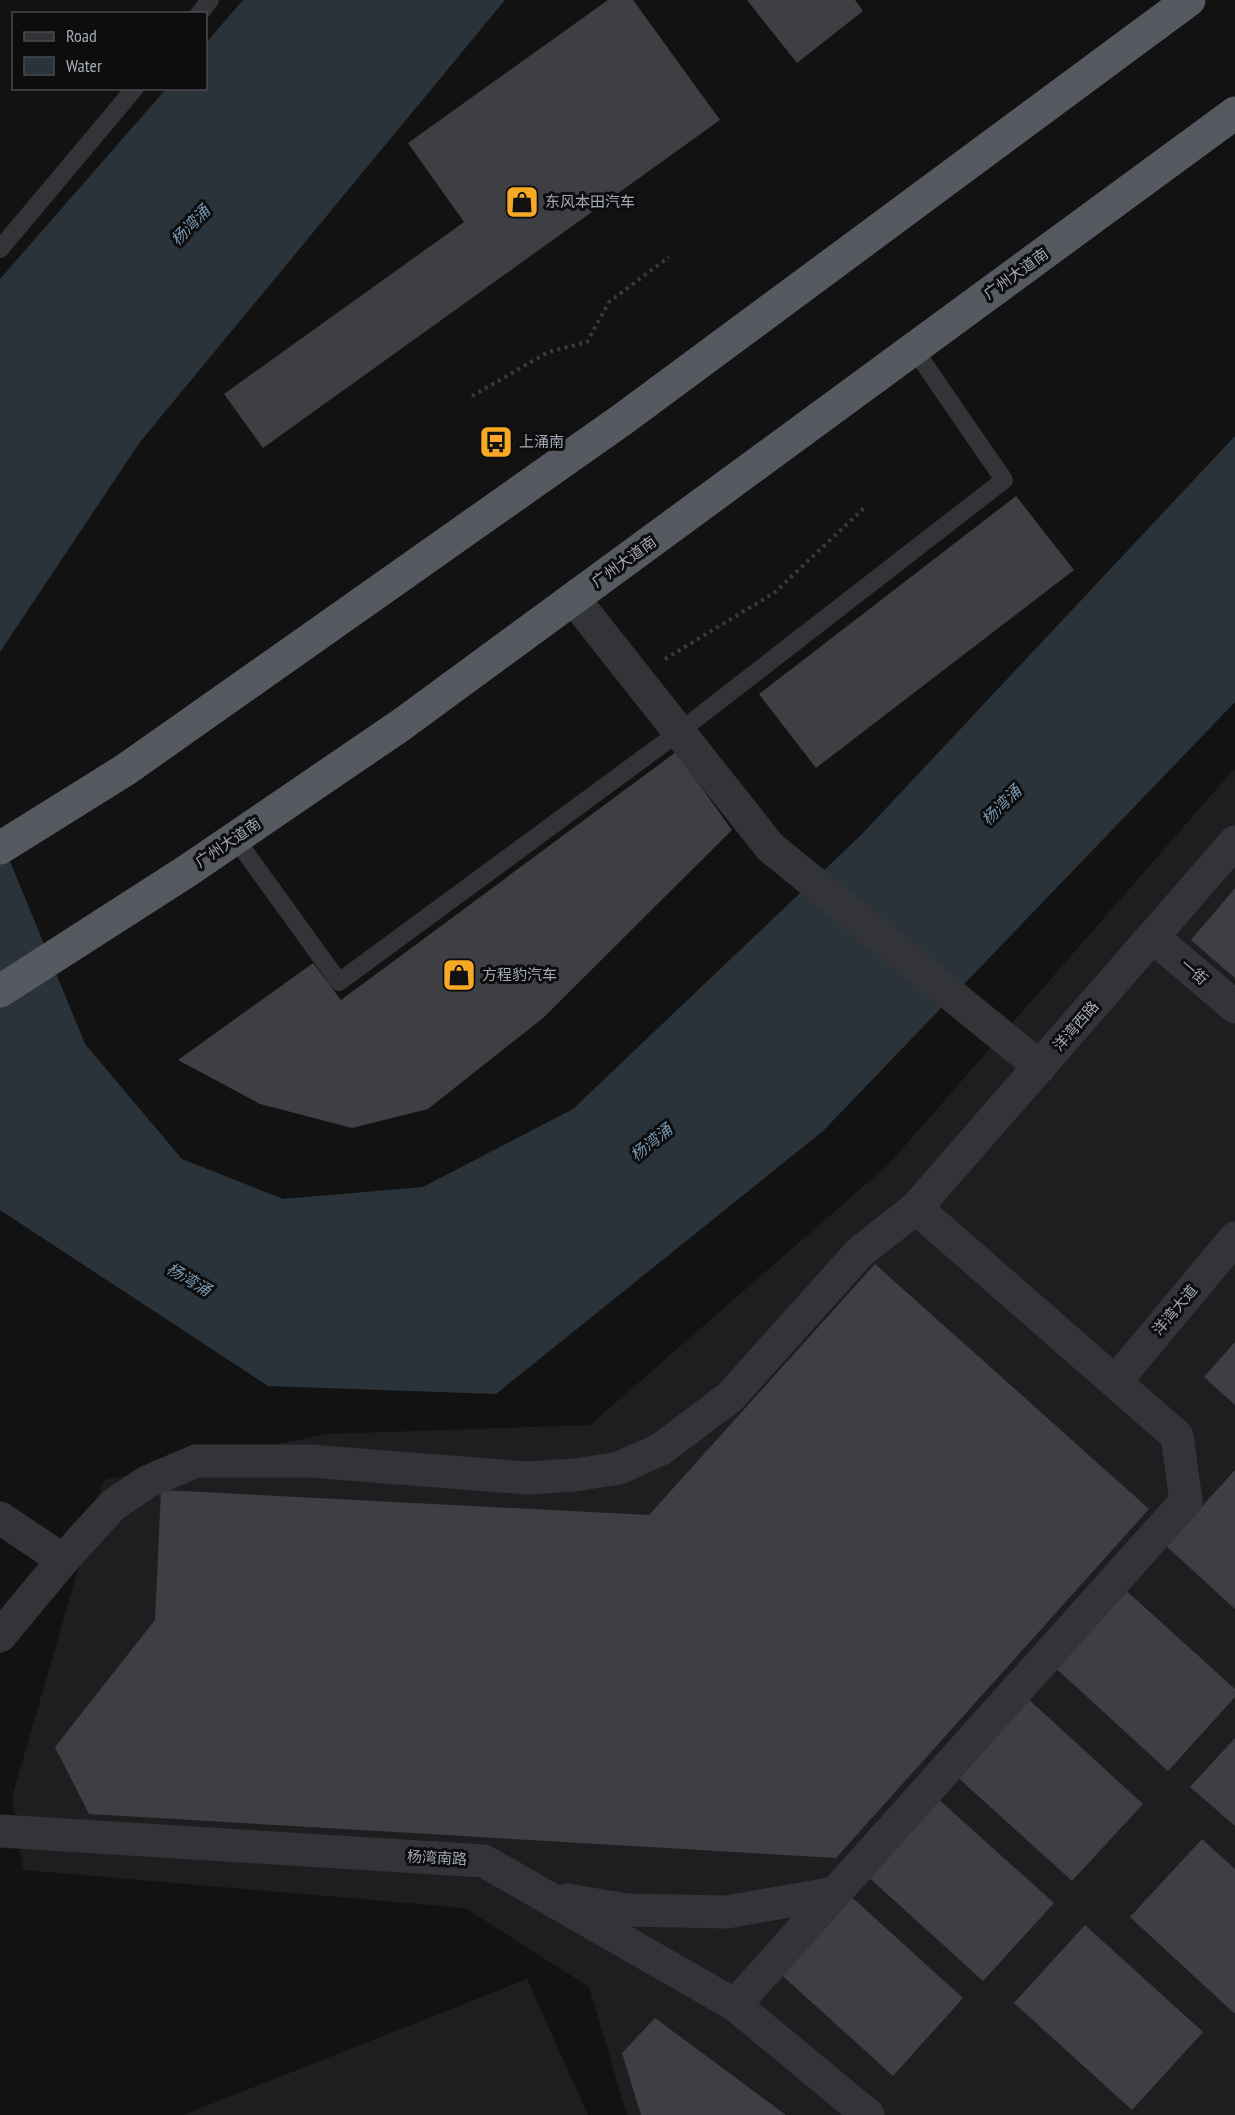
<svg xmlns="http://www.w3.org/2000/svg" width="1235" height="2115" font-family="'PT Sans Narrow','Noto Sans SC',sans-serif">
	<rect width="100%" height="100%" fill="#121213"/>
	<path fill="#1e1e20" d="M1235,768V2115H627L589,1987L465,1908L23,1870L12,1797L104,1480L327,1434L590,1425L889,1164Z
		M527,1979L588,2115H183Z"/>
	<path fill="#2a3339" d="M243,0H505L140,442L0,652V279L166,89L206,88V43Z
		M1235,436V702L823,1131L496,1394L268,1386L0,1210V837L85,1044L182,1159L283,1199L423,1187L573,1109L862,834Z"/>
	<path fill="#3e3f43" d="M608,0H633L720,120L263,448L224,394L464,222L408,143Z
		M747,0H855L863,11L797,63Z
		M1016,496L1074,570L816,768L759,694Z
		M676,752L732,830L543,1018L428,1109L352,1128L260,1104L178,1060L313,963L341,1000Z
		M1235,888V978L1191,940Z
		M875,1264L1149,1509L836,1858L89,1814L55,1747L155,1620L161,1490L649,1515Z
		M1235,1342V1405L1204,1377Z
		M1235,1470V1609L1166,1546Z
		M1121,1586L1235,1689V1697L1168,1771L1050,1663Z
		M1025,1696L1143,1804L1072,1881L954,1774Z
		M1235,1738V1826L1190,1787Z
		M935,1796L1054,1903L983,1981L865,1874Z
		M1202,1839L1235,1869V2014L1130,1917Z
		M845,1891L963,1998L893,2076L775,1969Z
		M1085,1925L1203,2032L1132,2110L1014,2003Z
		M655,2018L786,2115H641L622,2053Z"/>
	<g fill="none" stroke-linecap="round" stroke-linejoin="round">
		<path stroke="#393b3f" stroke-width="4" stroke-dasharray="3 4.5" stroke-linecap="butt" d="M472,396L548,352L587,342L609,302L669,257
			M665,659L774,593L864,508"/>
		<path stroke="#333438" stroke-width="18" d="M199,14L210,0
			M0,249L135,88
			M235,838L339,982L679,732L1004,480L914,349"/>
		<path stroke="#333438" stroke-width="33" d="M574,599L770,847L1040,1067
			M1153,937L1235,1007
			M1115,1382L1235,1238
			M0,1518L63,1560
			M0,1636L63,1560L113,1505L147,1482L196,1461H309L527,1478L575,1475L619,1468L661,1449L730,1397L860,1252L916,1208L1235,842
			M0,1831L484,1861L735,2005L868,2115
			M567,1900L627,1910L727,1912L835,1893
			M735,2005L1186,1501L1177,1436L916,1208"/>
		<path stroke="#565a60" stroke-width="33" d="M0,848L125,770L623,419L1189,0
			M0,991L187,871L401,725L1235,113"/>
	</g>
	<defs>
		<symbol id="shop-square" viewBox="-11 -11 22 22"><rect x="-9" y="-9" width="18" height="18" rx="4" fill="#f7a926" stroke="#0d0d0e"/><path d="M-5-2.5h2.3a2.7 3.5 0 0 1 5.4 0H5L5.5 6h-11ZM-1.5-2.5h3a1.5 2.3 0 0 0-3 0Z" fill="#111"/></symbol>
		<symbol id="bus-square" viewBox="-11 -11 22 22"><rect x="-9" y="-9" width="18" height="18" rx="4" fill="#f7a926" stroke="#0d0d0e"/><path d="M-5-6H5V4H4V6H2V4H-2V6H-4V4H-5ZM-3.5-4V0h7V-4ZM-3.5 1.2v1.5H-2V1.2ZM2 1.2v1.5H3.5V1.2Z" fill="#111"/></symbol>
	</defs>
	<g fill-rule="evenodd">
		<use href="#shop-square" x="503" y="183" width="38" height="38"/>
		<use href="#bus-square" x="477" y="423" width="38" height="38"/>
		<use href="#shop-square" x="440" y="956" width="38" height="38"/>
	</g>
	<g text-anchor="middle" stroke-width="6" stroke-linejoin="round" paint-order="stroke">
		<g font-size="15" fill="#a3a9b4" stroke="#0d0d0e" text-anchor="start">
			<text x="545" y="207">东风本田汽车</text>
			<text x="519" y="447">上涌南</text>
			<text x="482" y="980">方程豹汽车</text>
		</g>
		<g font-size="15" fill="#a3a9b4" stroke="#0d0d0e">
			<text transform="translate(1016 274) rotate(-36)" y="5">广州大道南</text>
			<text transform="translate(624 562) rotate(-36)" y="5">广州大道南</text>
			<text transform="translate(228 843) rotate(-34)" y="5">广州大道南</text>
			<text transform="translate(1194 972) rotate(41)" y="5">一街</text>
			<text transform="translate(1076 1026) rotate(-49)" y="5">洋湾西路</text>
			<text transform="translate(1175 1310) rotate(-50)" y="5">洋湾大道</text>
			<text transform="translate(437 1858) rotate(3)" y="5">杨湾南路</text>
		</g>
		<g font-size="16" font-style="italic" fill="#7898b1" stroke="#0d0d0e">
			<text transform="translate(190 225) rotate(-46)" y="6">杨湾涌</text>
			<text transform="translate(1001 805) rotate(-45)" y="6">杨湾涌</text>
			<text transform="translate(651 1142) rotate(-39)" y="6">杨湾涌</text>
			<text transform="translate(189 1279) rotate(31)" y="6">杨湾涌</text>
		</g>
	</g>
	<rect x="12" y="12" width="195" height="78" fill="#0d0d0e" stroke="#494b50" stroke-width="1.5"/>
	<rect x="24" y="32" width="30" height="9" fill="#333438" stroke="#494b50" stroke-width="1.5"/>
	<text x="66" y="42" font-size="18" fill="#a3a9b4">Road</text>
	<rect x="24" y="57" width="30" height="18" fill="#2a3339" stroke="#494b50" stroke-width="1.5"/>
	<text x="66" y="72" font-size="18" fill="#a3a9b4">Water</text>
</svg>
